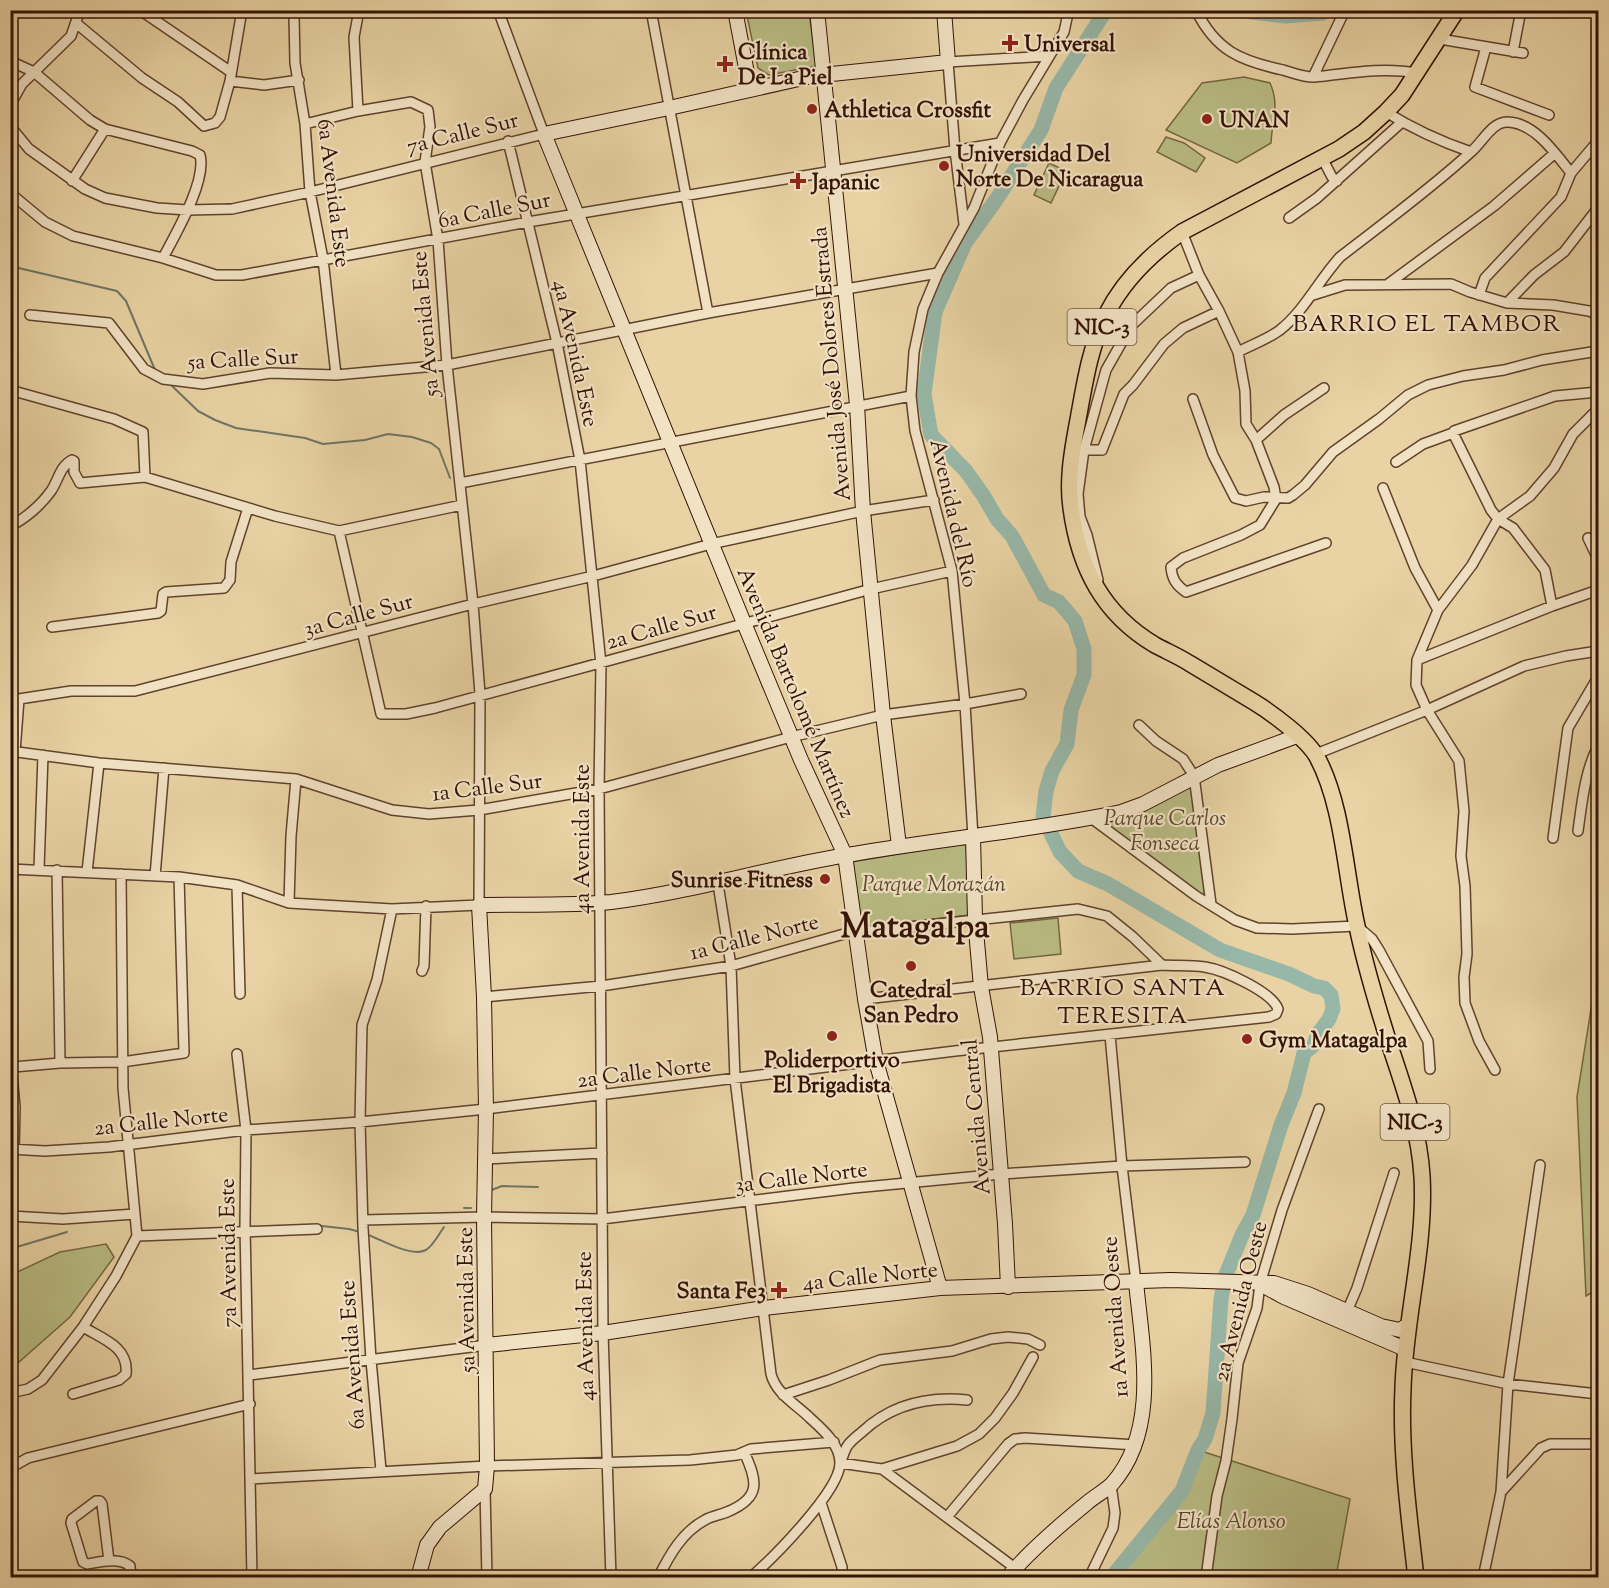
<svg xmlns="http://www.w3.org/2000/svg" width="1609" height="1588" font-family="'Sorts Mill Goudy',serif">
	<rect width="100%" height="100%" fill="#e9d3a4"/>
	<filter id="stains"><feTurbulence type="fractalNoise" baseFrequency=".00333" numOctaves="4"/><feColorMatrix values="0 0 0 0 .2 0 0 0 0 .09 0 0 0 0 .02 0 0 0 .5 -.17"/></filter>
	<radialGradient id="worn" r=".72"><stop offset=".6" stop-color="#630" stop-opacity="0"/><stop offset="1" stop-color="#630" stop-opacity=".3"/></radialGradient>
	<path fill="#b9bc84" stroke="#766744" stroke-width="1.5" d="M746,11H809L816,66L769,75L758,68Z
		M1244,77L1270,83C1280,105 1272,120 1271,143L1237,163L1166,130L1202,83Z
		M1166,137L1184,143L1205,158L1196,172L1157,152Z
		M1049,163L1066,171L1051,203L1034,195Z
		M1194,776L1211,904L1091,818Z
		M970,842V915L859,927L851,862Z
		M1058,918L1061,954L1014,959L1010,923Z
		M1598,965V1289L1586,1296L1577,1097Z
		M106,1244L114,1257L70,1317L11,1369V1275L60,1252Z
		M1198,1450L1350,1499L1336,1577L1118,1578L1182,1491Z"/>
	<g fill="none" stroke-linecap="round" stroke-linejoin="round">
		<path stroke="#6f7567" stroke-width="2" d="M10,266L117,291L126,301L155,370
			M168,382L198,411L215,420L236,428L305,438L323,444L365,440L388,434L412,437L431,443L439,449L450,478
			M917,395L924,394
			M489,1191L502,1186L538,1187
			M464,1208H471
			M322,1226L349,1229L360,1232
			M366,1234C381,1239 411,1258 426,1250C433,1246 439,1234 444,1227
			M10,1249L67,1232"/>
		<path stroke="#97b7a8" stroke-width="15" d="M1106,10L1056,88L1041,130L996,200L965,243L935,312L924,394L931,435L966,471L983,495L997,519L1012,536L1044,595L1059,602L1075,621L1084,649V675L1071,710L1067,744L1052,771L1046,791L1043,817L1060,852L1078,871L1108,884L1220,950L1289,974L1314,986L1324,988L1331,995L1333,1009L1329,1019L1318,1034L1314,1045L1304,1053L1294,1093L1281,1125L1253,1215L1242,1235L1225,1277L1221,1299L1213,1413L1205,1439L1198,1450L1182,1491L1111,1578
			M1236,10L1285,16L1323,13L1324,10"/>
		<defs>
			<path id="street" d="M140,10L231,72
				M299,10L294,16L295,63L305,124L310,192L323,259L336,375
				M651,10L708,313
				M1196,10C1216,51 1241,61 1283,70C1293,73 1306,78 1315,77C1350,73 1383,67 1417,73
				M1596,10L1598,13
				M76,23L142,78L178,102L204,126L215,123L220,117L230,81L242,10
				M1440,39L1523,53
				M1486,47L1475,87L1549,115
				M1513,52L1521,10
				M10,61L34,72L90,120L105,129L192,151L200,155C207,181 175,235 163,258
				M1313,77L1345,10
				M230,81L264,85L299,80
				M10,105L22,84L71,36L80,10
				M358,111L354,37L359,10
				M1386,112C1413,129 1442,142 1471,152
				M10,126L29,149L85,189L105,198L157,208L188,210L232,209L310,192L544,134L498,10
				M508,141L557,343L580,460L601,664L599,789L603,1333L611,1578
				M1322,158L1332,177L1337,181
				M72,181L105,129
				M10,193L45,222L73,236L163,258L216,275H242L528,222L1000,143
				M1289,218L1317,198L1402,122
				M964,224L955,150L948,62L1049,56
				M1182,232L1199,275L1219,311L1238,352L1245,391L1246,424L1256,440L1274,487L1276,499L1260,525L1241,535L1183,558L1171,567C1172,579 1176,585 1186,592L1326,543
				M1388,284L1494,206L1555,153
				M1313,295L1345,285L1451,284L1470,292L1507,303L1553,305L1589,311L1598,315
				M1479,295L1485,278L1561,197L1571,173L1598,141
				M1507,303L1534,275L1564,252L1598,208
				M30,315L109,323L144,369L163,379L203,384L270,373L336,375L447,365L708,313L938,273
				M1238,352C1251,345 1268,339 1280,330C1305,310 1319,280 1340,257C1385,222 1432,188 1473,150C1483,141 1493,121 1508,122C1535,123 1556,154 1571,173
				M10,390L114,419L143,432L145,477
				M1193,399L1213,455L1235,498L1246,501L1264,497L1288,498L1293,495L1305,485L1333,452L1379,419L1408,395L1428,385L1463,376L1504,370L1542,360L1598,351
				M1256,440L1284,415L1324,388
				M1084,450H1102L1124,394L1133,385L1164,344L1183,328L1219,311
				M1396,462L1423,444L1453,433
				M460,483L911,396
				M1383,488L1415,568L1438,610
				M10,526C25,519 41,505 51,491C58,481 60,466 72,460L74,461V472L80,483L145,477L275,516L339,531L462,505
				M339,531L381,714H406L435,708L871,589L952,571
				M1588,538L1598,559
				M1098,580L1087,535L1080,517L1078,494L1084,450L1106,370L1131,326L1171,288L1199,275
				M1552,606L1545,570L1513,528L1498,519L1491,510L1453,433L1454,431L1555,396L1598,392
				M52,627L158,613L161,611L163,594L166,592L224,588L230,580L231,562L248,508
				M1417,660L1552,606L1598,590
				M10,698L19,699L71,691H135L473,604L593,576L711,544L863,511L934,500
				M1139,725L1156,741L1183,759L1194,776L1211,904
				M10,751L99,763L296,779L392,810L429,814L479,810L599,789L791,737L883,715L965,704L1021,694
				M15,752L19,699
				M1316,754L1427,710L1524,666L1566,656L1598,651
				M1091,818L1196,896L1235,920L1257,928L1292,929L1357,926L1372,939L1379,950L1428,1041L1430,1069
				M1578,831C1582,802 1585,771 1598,746
				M973,837L965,704L952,571L915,431L911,396L914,352L923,309L938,273L974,208L1000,143L1023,100L1064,32L1067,18V10
				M1553,838L1568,728L1598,677
				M10,869L179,877L237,885L289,903L392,909L479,905L480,694L473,604L447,365L438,240L425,162L430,127L428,110L411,102L358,111L305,124
				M39,869L43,755
				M57,870L60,1063
				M87,872L99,763
				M155,876L164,768
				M718,884L731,966L735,1079L771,1374C776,1394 796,1404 810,1418C822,1429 840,1444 840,1463C840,1491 772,1559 750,1578
				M237,885L240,994
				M289,903L291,836L296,779
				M422,971L424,966L426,906
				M865,999L1162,965
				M1110,1035L1122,1166L1136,1282
				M10,1053L15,1107L14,1150
				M237,1054L246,1130L245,1226L252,1578
				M13,1067L60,1063L122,1062L184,1053L179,877
				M1495,1070L1479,1041L1465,1003L1464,977L1467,954L1465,886L1461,856L1464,811L1459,761L1427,710L1416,685L1417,660L1438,610L1472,565L1498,519L1530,496L1554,468L1573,434L1598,409
				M10,1149L45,1151L109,1147L246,1130L360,1122L486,1109L955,1051L1269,1017L1276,1014L1278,1009C1272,992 1224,970 1205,967C1191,965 1176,966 1162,965L1133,937L1107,916L1078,909L844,934L731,966L601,986L484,997
				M485,1159L602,1153
				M10,1216L63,1219L135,1214
				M363,1220L484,1217L602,1219L854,1188L1001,1174L1122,1166L1245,1162
				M137,1236L317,1229
				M1345,1316L1357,1288L1394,1173
				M1405,1362L1508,1384L1598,1394
				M249,1375L487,1345
				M10,1393L28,1389L42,1380L83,1327L116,1276L137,1236L123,1088L121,874
				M73,1394L119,1380L126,1374C129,1347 103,1339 83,1327
				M783,1395L829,1380L880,1360L952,1351L991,1339L1008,1337L1028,1339L1040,1345
				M967,1400C927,1396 891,1405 862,1432C857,1436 851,1441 848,1445C844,1450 843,1458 840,1463L882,1469L957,1446L979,1434L995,1418L1013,1393L1033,1357
				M10,1468L28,1458L40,1455L250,1404
				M882,1469L1015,1568
				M381,1470L371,1360L363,1228L360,1122L362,1025L377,980L392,909
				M250,1479L487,1466L690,1460L737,1455L751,1449L834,1442
				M10,1483L13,1467
				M485,1489L487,1578
				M1501,1492L1541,1448L1550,1444H1598
				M821,1503L842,1567V1578
				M947,1517L1008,1444L1015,1439L1025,1438L1136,1445
				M109,1561L102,1504L100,1501H96L72,1519L71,1523L83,1562L87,1564C100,1562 119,1557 130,1566L131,1578
				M658,1578C669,1556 682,1532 705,1520C711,1516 720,1515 727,1512C761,1498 758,1482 744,1452
				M1089,1578L1113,1528L1115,1513L1111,1485
				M1206,1578L1217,1496L1226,1461L1232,1419L1238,1363L1257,1308L1260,1284L1282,1210L1319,1109
				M1483,1578L1501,1492L1508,1384L1540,1165"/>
			<path id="secondary" d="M735,10L750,89
				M817,10L857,405L863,511L883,715L899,846
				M973,837L975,919L981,987L990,1037L1005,1224L1008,1287
				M1262,1285L1284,1297L1405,1349
				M940,1288L876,1061L865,999L845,855L801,760L744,623L544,134L669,108L812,76L948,62L944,10
				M487,1345L603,1333L764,1308L940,1288L1171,1280L1274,1283L1308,1294L1381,1326L1400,1330L1408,1325
				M418,1578L427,1545L440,1527L485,1489L487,1466L484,1217L486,1109L484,997L479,905C522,904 569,906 611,902C691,892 768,868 847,855C938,839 1030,831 1121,812L1143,804L1218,765L1297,736
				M1007,1578C1029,1551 1060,1525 1087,1503C1095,1496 1105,1491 1112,1484C1160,1430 1142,1346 1136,1282"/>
			<path id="primary" d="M1416,1578C1409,1515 1400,1451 1403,1388C1405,1317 1426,1247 1422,1176C1419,1129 1404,1088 1389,1043C1377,1005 1365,966 1357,926C1345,873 1343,805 1317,757C1307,739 1272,713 1254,702C1232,689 1211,676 1189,663C1178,656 1166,651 1155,645C1103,614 1079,568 1071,508C1067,481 1072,452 1077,425C1084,388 1089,349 1106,315C1123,281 1152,253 1182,232L1339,149L1364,132L1386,112L1402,95L1457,10"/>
		</defs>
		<use href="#street" stroke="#60422d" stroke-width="12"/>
		<use href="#secondary" stroke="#331205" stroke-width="16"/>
		<use href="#primary" stroke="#331205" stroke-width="18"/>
		<use href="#street" stroke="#f1e2c4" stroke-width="9"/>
		<use href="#secondary" stroke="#f1e2c4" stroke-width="14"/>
		<use href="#primary" stroke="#e9d3a4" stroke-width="15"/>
	</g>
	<g fill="#8f2418" stroke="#f1e2c4" stroke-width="2">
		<path d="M1007 34h6v6h6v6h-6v6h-6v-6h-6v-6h6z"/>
		<path d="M722 55h6v6h6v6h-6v6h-6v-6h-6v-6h6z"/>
		<circle cx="812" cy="109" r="6"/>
		<circle cx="1207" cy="119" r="6"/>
		<circle cx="944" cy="166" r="6"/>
		<path d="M795 172h6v6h6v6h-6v6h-6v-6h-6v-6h6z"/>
		<circle cx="825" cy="879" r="6"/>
		<circle cx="911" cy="966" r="6"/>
		<circle cx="832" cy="1036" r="6"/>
		<circle cx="1247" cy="1039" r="6"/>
		<path d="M776 1281h6v6h6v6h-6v6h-6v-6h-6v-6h6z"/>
	</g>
	<g text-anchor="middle" stroke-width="4.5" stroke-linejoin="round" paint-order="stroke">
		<g fill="#f1e2c4" stroke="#6c503e" stroke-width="1.5">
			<rect x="1067.5" y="309" width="69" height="36" rx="4.5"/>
			<rect x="1380.5" y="1104" width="69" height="36" rx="4.5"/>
		</g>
		<g font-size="21" font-weight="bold" fill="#331205">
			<text x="1102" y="334">NIC-3</text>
			<text x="1415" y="1129">NIC-3</text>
		</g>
		<g font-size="22" font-weight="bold" fill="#331205" stroke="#f1e2c4" text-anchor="start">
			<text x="1024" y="51">Universal</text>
			<text x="738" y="59">Clínica<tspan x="738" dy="25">De La Piel</tspan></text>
			<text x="824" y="117">Athletica Crossfit</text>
			<text x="1219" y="127">UNAN</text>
			<text x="956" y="161">Universidad Del<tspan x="956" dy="25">Norte De Nicaragua</tspan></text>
			<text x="812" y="189">Japanic</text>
			<text x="813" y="887" text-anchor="end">Sunrise Fitness</text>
			<text x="911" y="997" text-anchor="middle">Catedral<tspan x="911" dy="25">San Pedro</tspan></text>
			<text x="1259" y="1047">Gym Matagalpa</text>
			<text x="832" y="1067" text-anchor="middle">Poliderportivo<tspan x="832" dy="25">El Brigadista</tspan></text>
			<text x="766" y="1298" text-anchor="end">Santa Fe3</text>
		</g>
		<g font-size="22" fill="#331205" stroke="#f1e2c4">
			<text transform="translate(462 132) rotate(-14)" y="8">7a Calle Sur</text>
			<text transform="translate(335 193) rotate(83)" y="8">6a Avenida Este</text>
			<text transform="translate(494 209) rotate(-11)" y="8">6a Calle Sur</text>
			<text transform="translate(424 324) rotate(-95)" y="8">5a Avenida Este</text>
			<text transform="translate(577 353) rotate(78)" y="8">4a Avenida Este</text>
			<text transform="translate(243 358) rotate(-3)" y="8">5a Calle Sur</text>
			<text transform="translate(830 364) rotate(-95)" y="8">Avenida José Dolores Estrada</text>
			<text transform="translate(955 513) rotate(77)" y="8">Avenida del Río</text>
			<text transform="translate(358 614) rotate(-15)" y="8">3a Calle Sur</text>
			<text transform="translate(661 626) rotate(-16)" y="8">2a Calle Sur</text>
			<text transform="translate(797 692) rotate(67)" y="8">Avenida Bartolomé Martínez</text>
			<text transform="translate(487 786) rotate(-7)" y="8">1a Calle Sur</text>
			<text transform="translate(581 839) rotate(-90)" y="8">4a Avenida Este</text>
			<text transform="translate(754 936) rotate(-14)" y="8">1a Calle Norte</text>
			<text transform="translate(644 1071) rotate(-7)" y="8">2a Calle Norte</text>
			<text transform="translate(975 1117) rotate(-95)" y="8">Avenida Central</text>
			<text transform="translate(161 1120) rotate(-6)" y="8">2a Calle Norte</text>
			<text transform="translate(801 1176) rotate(-7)" y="8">3a Calle Norte</text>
			<text transform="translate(227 1253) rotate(-91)" y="8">7a Avenida Este</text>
			<text transform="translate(870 1275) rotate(-6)" y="8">4a Calle Norte</text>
			<text transform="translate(465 1300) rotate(-91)" y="8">5a Avenida Este</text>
			<text transform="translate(1239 1301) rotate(-76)" y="8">2a Avenida Oeste</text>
			<text transform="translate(1114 1317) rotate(-94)" y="8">1a Avenida Oeste</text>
			<text transform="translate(584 1326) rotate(-91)" y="8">4a Avenida Este</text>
			<text transform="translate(351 1355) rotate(-94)" y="8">6a Avenida Este</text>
		</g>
		<g font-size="22" font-style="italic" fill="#5b452b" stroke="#f1e2c4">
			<text x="1165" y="825">Parque Carlos<tspan x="1165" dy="25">Fonseca</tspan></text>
			<text x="934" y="891">Parque Morazán</text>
			<text x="1231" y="1528">Elías Alonso</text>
		</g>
		<g font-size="24" letter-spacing="1.5" fill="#331205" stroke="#f1e2c4">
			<text x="1427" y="331">BARRIO EL TAMBOR</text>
			<text x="1123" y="995">BARRIO SANTA<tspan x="1123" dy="28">TERESITA</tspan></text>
		</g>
		<g font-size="34" font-weight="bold" fill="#331205" stroke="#f1e2c4">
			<text x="915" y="937">Matagalpa</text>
		</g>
	</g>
	<rect width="1609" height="1588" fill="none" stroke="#e9d3a4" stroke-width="36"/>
	<rect x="12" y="12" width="1585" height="1564" fill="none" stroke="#331205" stroke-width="3"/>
	<rect x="18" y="18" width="1573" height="1552" fill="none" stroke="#331205" stroke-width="1.5"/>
	<rect width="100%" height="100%" filter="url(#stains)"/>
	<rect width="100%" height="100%" fill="url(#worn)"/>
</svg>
